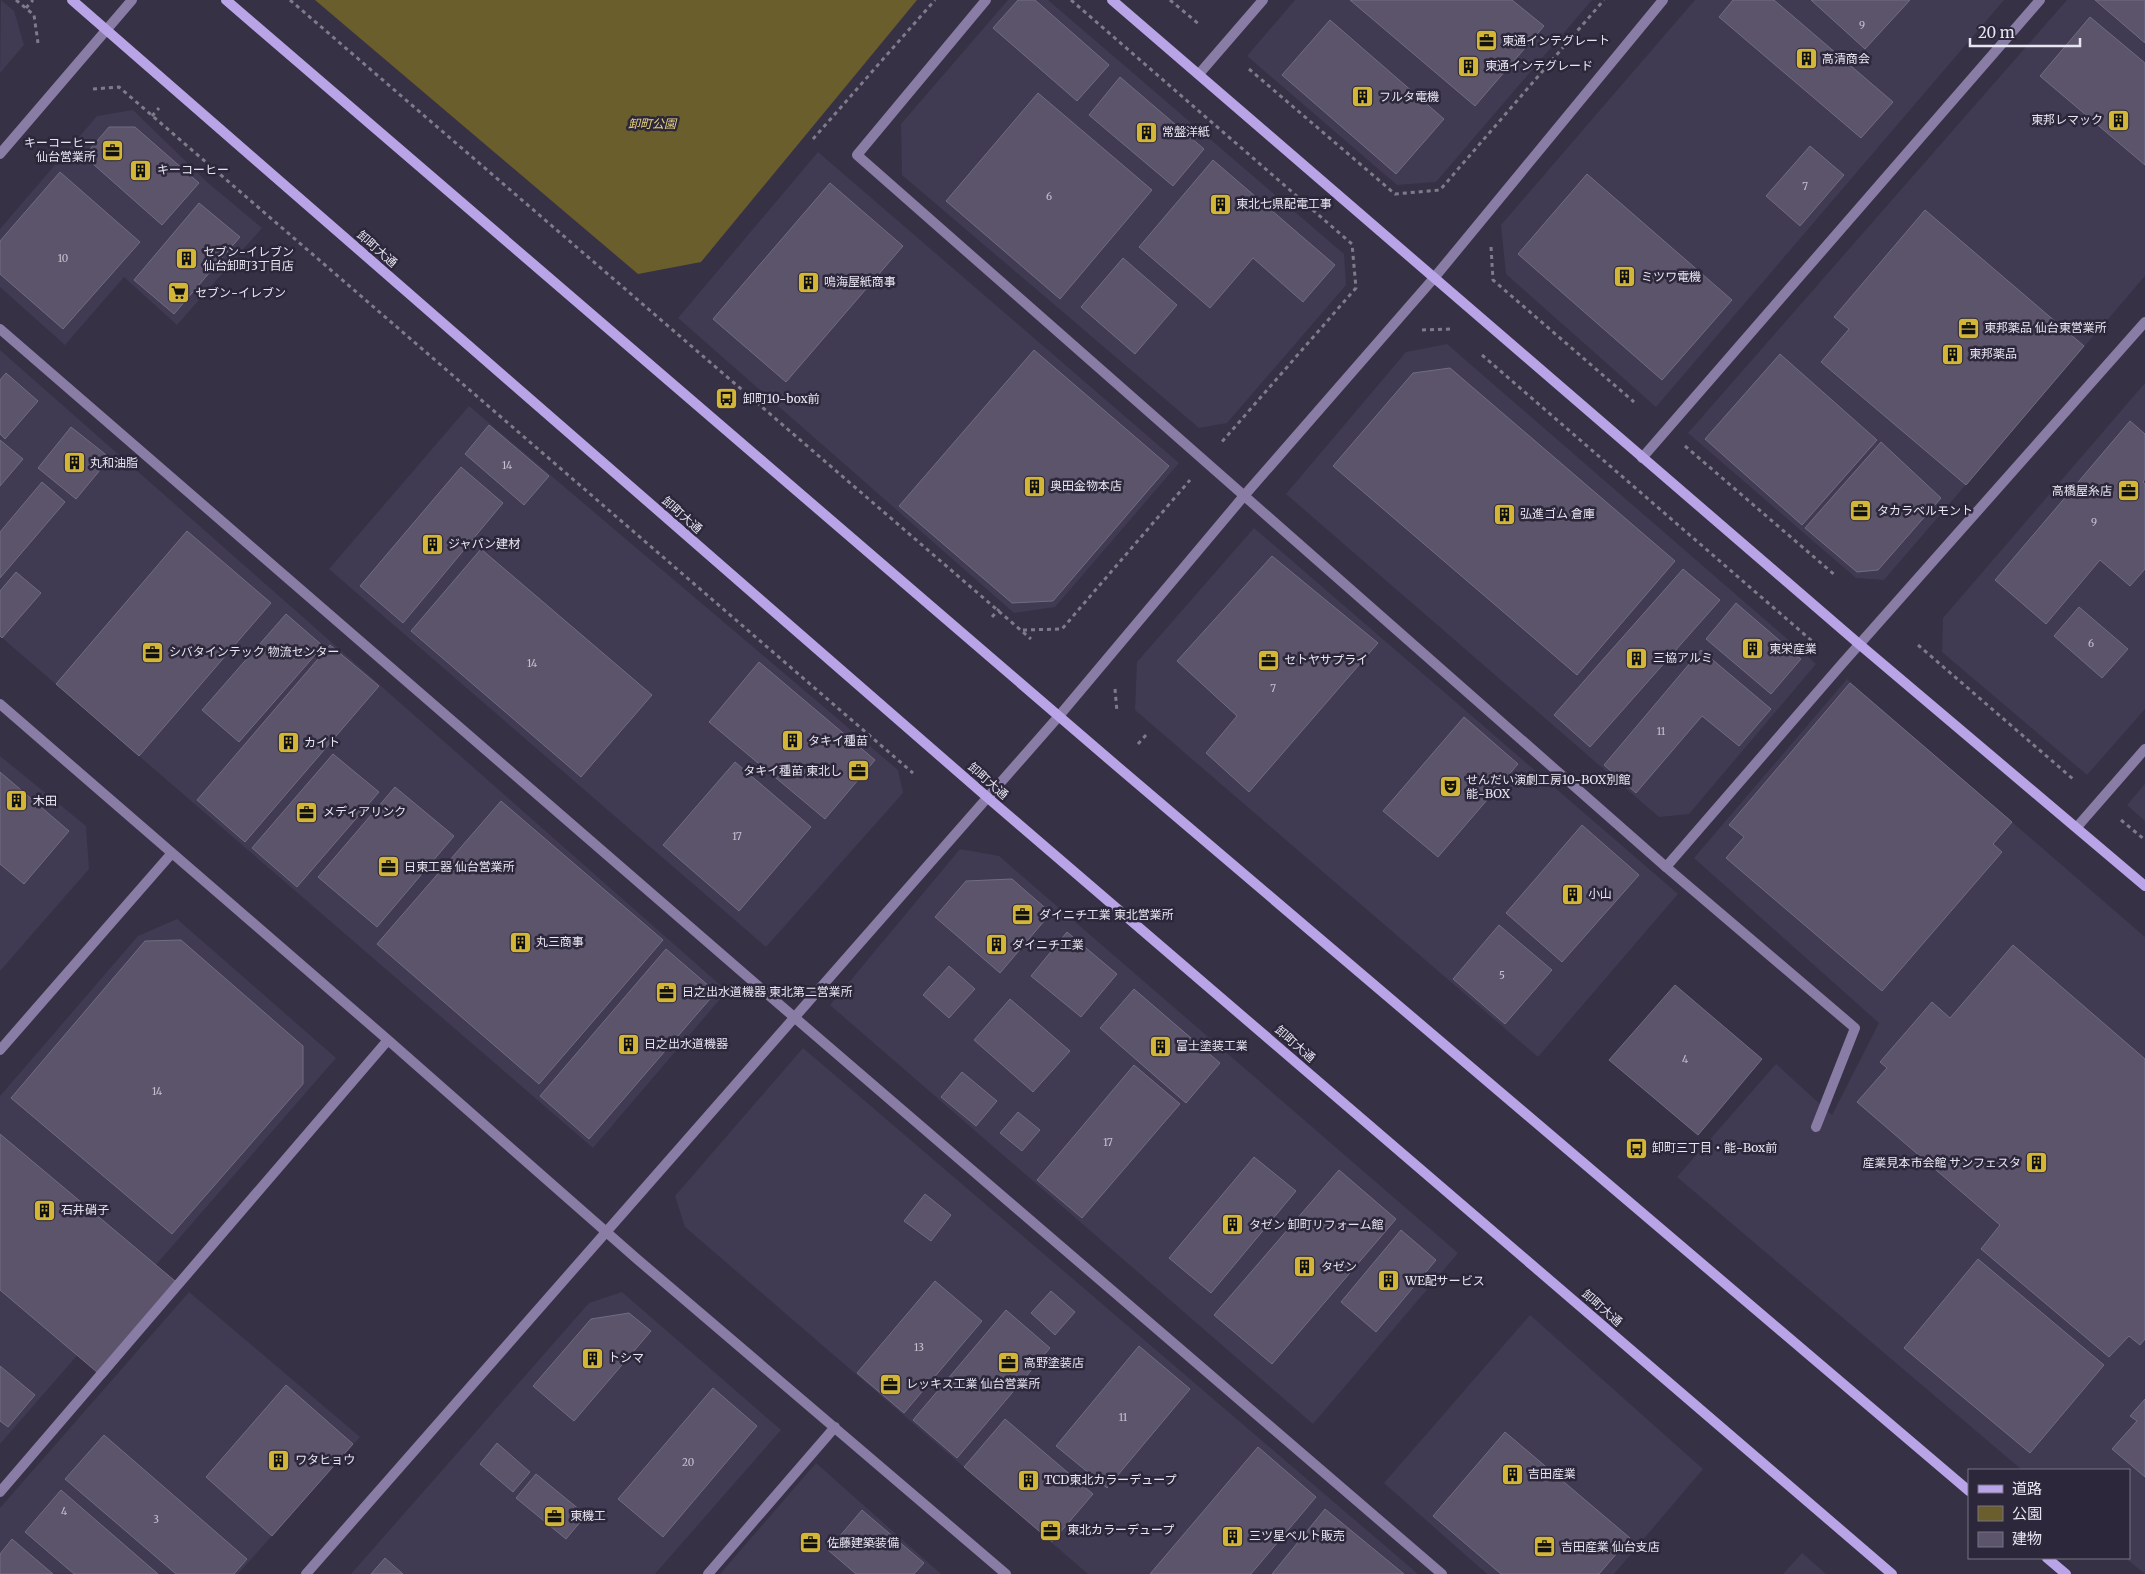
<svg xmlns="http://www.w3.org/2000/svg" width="2145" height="1574" font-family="Merriweather,'Noto Sans JP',serif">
	<rect width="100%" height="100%" fill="#373145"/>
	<path fill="#403a53" d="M1,0L14,11L24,45L0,73Z
		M1008,0H1048L1344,254L1346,285L1227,423L1199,428L902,175L901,124Z
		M1295,0H1592L1436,182L1397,185L1247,56Z
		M1695,0H2004L1656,407L1506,274L1501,225Z
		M2067,0H2145V276L1884,580L1856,578L1688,433Z
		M133,110L207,182L262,228L177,325L124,277L65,345L0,287V229L97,116Z
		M818,152L1179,463L1055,607L1014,613L678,318Z
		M1447,344L1816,664L1689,814L1659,817L1286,494L1406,352Z
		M0,350L727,991L593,1148L0,636Z
		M2145,383V709L2087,775L1942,652L1943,618Z
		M469,406L898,770L903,793L766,947L329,569Z
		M1254,528L1678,894L1538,1057L1135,710L1137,662Z
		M1847,679L2145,937V1574L2125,1558H2129V1470H2022L1677,1177L1776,1064L1832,1115L1879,1023L1694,858Z
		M0,756L86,826L89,869L0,971Z
		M2145,784V821L2127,805Z
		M960,849L999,856L1458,1253L1313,1424L830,1005Z
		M177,919L336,1058L0,1444V1096L138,936Z
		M803,1048L1418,1574H1088L685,1227L675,1196Z
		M189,1292L360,1437L238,1574H0V1508Z
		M622,1292L781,1430L655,1574H351L589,1303Z
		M1530,1315L1703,1469L1614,1574H1487L1384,1483Z
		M816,1463L941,1574H720Z
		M1802,1553L1826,1574H1783Z"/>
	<path fill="#6a5e2c" d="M315,0H917L701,262L638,274Z"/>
	<path fill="#5b546a" stroke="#726c83" d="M1018,0H1035L1109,65L1077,101L993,28Z
		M1350,0H1512L1544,26L1475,106Z
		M1733,0H1774L1893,102L1861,138L1719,17Z
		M1811,0H1910L1865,49Z
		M2095,0H2145V43Z
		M2090,17L2145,63V165L2040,76Z
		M1330,20L1444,119L1396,174L1282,75Z
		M1120,77L1204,149L1173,186L1089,115Z
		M1038,93L1152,190L1060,299L946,201Z
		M109,127H135L199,183L162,225L84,156Z
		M1810,146L1844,175L1800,226L1766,196Z
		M1213,160L1335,265L1303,302L1253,258L1210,308L1139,247Z
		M60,172L140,242L63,329L0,274V241Z
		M1587,174L1732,300L1662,380L1518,254Z
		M830,183L903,246L786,382L713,319Z
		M199,203L240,237L174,314L134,280Z
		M1925,210L2084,346L1966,485L1821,362L1849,329L1834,317Z
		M1123,258L1177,305L1135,354L1081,307Z
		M1034,350L1169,466L1053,601L1012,603L899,506Z
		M1780,354L1877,440L1802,525L1705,439Z
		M1450,368L1675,561L1577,675L1333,466L1413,373Z
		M6,373L38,401L5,439L0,434V380Z
		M2130,421L2145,434V479L2143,482L2145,484V569L2130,586L2100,560L2046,624L1995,580Z
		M489,425L549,476L524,505L465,454Z
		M71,427L110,458L76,499L38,468Z
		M0,440L23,459L0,486Z
		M1881,442L1941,498L1878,570L1857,572L1805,528Z
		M461,467L503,503L403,623L360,586Z
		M42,482L65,502L0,578V532Z
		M187,531L271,603L139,756L56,684Z
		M481,549L652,695L581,777L411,631Z
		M1272,556L1378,643L1249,792L1206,753L1237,716L1177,661Z
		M1683,569L1720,600L1590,747L1554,715Z
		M16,572L41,593L2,638L0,636V591Z
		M1736,603L1801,659L1771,694L1706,639Z
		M2079,607L2128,649L2102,678L2054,636Z
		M286,614L323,646L239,742L202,710Z
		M330,645L379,686L245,842L197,800Z
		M1701,650L1771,709L1739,746L1702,716L1636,793L1604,765Z
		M759,662L875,760L825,819L709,722Z
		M1850,683L2012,822L1993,844L2002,852L1882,991L1726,858L1744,837L1729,825Z
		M1464,717L1518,764L1438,857L1383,811Z
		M333,754L379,792L297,887L252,848Z
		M735,762L811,827L739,911L663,845Z
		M0,772L69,831L24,884L0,864Z
		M395,787L454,836L377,927L318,877Z
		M501,801L663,940L539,1084L377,944Z
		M1582,825L1639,875L1562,962L1506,913Z
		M1012,879L1051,913L1000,973L935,917L966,881Z
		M1499,925L1552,970L1505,1024L1453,979Z
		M1067,932L1117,974L1081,1017L1031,976Z
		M181,940L303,1046V1084L172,1234L11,1098L145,941Z
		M2013,945L2145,1059V1339L2140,1345L2129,1336L2109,1357L1981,1249L2000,1225L1857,1102L1887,1068L1880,1062L1932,1002L1950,1018Z
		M666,949L716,992L589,1139L540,1096Z
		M949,966L975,989L949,1018L923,995Z
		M1675,985L1762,1059L1698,1135L1609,1060Z
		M1134,989L1220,1063L1186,1103L1100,1028Z
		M1010,999L1070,1051L1033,1092L974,1040Z
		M1134,1065L1180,1104L1082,1218L1037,1180Z
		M962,1072L997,1101L976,1126L941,1097Z
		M1018,1112L1040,1130L1022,1151L1000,1133Z
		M0,1134L181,1286L104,1378L0,1290Z
		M1254,1157L1296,1191L1211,1293L1169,1258Z
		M1339,1170L1396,1219L1272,1364L1214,1315Z
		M925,1194L951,1215L931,1241L904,1221Z
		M1401,1230L1436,1260L1376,1332L1341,1302Z
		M1978,1259L2104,1365L2030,1453L1904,1348Z
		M935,1281L982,1321L904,1413L857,1373Z
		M1051,1291L1075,1312L1055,1335L1031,1313Z
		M1006,1310L1050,1348L957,1458L913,1420Z
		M629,1313L651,1331L574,1421L533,1386L591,1319Z
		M1139,1346L1190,1389L1107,1488L1056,1446Z
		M0,1366L35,1395L8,1427L0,1421Z
		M286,1385L353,1444L272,1536L206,1477Z
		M713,1388L757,1426L663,1537L618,1499Z
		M2145,1399V1477L2112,1449L2137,1421L2130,1416Z
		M1005,1419L1093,1494L1052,1542L964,1467Z
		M1505,1432L1630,1538L1599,1574H1501L1433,1516Z
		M104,1435L247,1559L234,1574H176L65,1479Z
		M497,1443L530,1472L513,1492L480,1464Z
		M1258,1447L1316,1497L1251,1574H1150Z
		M536,1474L586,1515L566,1539L516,1498Z
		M61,1490L158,1574H74L25,1532Z
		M1325,1509L1404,1574H1272Z
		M862,1510L924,1563L914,1574H856L828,1550Z
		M12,1539L53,1574H0V1554Z
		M385,1558L403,1574H371Z"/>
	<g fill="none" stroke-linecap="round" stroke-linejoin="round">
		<path stroke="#807b8c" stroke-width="3" stroke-dasharray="4 4" stroke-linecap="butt" d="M16,0L34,15L38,43
			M290,0L1031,639
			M1071,0L1352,244L1356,288L1220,444
			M1170,0L1200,25
			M26,8L33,0
			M1249,69L1395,194L1440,190L1604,0
			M93,89L119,87L913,773
			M152,116L159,108
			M813,139L935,0
			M1491,247L1493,280L1634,402
			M1422,330L1453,329
			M1482,355L1812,641
			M1685,446L1836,576
			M992,617L999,609
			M1023,630L1062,629L1190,480
			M1918,645L2073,779
			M1115,689L1117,712
			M1138,744L1146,735
			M2121,820L2145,840"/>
		<path stroke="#897da6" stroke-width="10" d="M1666,867L1855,1028L1816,1127"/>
		<path stroke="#897da6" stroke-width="10" d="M986,0L857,155L1666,867L1841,665L2145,322
			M1199,74L1263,0
			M0,154L132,0
			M0,329L794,1017L1442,1574
			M1642,458L2040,0
			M0,704L388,1040L637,1259L1006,1574
			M2077,827L2145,749
			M0,1050L172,853
			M0,1492L388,1040
			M306,1574L1059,716L1243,497L1434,278L1663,0
			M708,1574L835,1427"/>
		<path stroke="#b8a4e6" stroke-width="10" d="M72,0L987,797L1892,1574
			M226,0L1118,767L1969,1491
			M1112,0L1859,644L2145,886
			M2047,1558L2066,1574"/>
	</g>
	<defs>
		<symbol id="office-square" viewBox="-11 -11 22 22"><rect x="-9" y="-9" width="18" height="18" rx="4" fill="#d3b635" stroke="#2d273b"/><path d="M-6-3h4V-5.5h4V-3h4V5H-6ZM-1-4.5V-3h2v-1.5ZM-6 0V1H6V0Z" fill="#111"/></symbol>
		<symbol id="building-square" viewBox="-11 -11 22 22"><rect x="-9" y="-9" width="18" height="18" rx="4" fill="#d3b635" stroke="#2d273b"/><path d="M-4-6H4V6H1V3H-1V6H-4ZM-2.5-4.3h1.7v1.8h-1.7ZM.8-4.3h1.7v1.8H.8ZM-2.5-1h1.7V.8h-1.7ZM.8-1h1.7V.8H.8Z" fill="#111"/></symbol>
		<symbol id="supermarket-square" viewBox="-11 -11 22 22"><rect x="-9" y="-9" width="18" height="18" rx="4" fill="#d3b635" stroke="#2d273b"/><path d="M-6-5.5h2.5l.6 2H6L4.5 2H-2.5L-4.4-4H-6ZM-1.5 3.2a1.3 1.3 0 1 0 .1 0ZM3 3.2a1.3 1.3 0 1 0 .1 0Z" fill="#111"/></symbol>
		<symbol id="bus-square" viewBox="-11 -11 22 22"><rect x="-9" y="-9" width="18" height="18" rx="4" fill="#d3b635" stroke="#2d273b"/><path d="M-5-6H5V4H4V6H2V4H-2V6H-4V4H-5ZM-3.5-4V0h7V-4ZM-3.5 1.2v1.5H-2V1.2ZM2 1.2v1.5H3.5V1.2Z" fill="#111"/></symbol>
		<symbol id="theatre-square" viewBox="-11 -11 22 22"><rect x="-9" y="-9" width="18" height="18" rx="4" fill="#d3b635" stroke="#2d273b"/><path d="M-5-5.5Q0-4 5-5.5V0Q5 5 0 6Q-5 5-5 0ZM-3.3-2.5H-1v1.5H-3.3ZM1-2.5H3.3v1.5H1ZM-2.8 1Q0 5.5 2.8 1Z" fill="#111"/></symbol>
	</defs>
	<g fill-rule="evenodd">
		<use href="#office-square" x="1474" y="28" width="25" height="25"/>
		<use href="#building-square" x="1794" y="46" width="25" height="25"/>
		<use href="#building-square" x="1456" y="54" width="25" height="25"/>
		<use href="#building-square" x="1350" y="84" width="25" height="25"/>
		<use href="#building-square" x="2106" y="108" width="25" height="25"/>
		<use href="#building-square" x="1134" y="120" width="25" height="25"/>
		<use href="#office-square" x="100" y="138" width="25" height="25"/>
		<use href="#building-square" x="128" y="158" width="25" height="25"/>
		<use href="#building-square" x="1208" y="192" width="25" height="25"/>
		<use href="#building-square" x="174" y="246" width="25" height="25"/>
		<use href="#building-square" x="1612" y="264" width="25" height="25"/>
		<use href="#building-square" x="796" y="270" width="25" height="25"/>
		<use href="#supermarket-square" x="166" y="280" width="25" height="25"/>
		<use href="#office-square" x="1956" y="316" width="25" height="25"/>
		<use href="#building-square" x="1940" y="342" width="25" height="25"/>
		<use href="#bus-square" x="714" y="386" width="25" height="25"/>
		<use href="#building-square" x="62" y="450" width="25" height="25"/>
		<use href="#building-square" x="1022" y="474" width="25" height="25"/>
		<use href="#office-square" x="2116" y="478" width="25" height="25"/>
		<use href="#office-square" x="1848" y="498" width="25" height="25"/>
		<use href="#building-square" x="1492" y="502" width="25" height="25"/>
		<use href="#building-square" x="420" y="532" width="25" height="25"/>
		<use href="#building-square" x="1740" y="636" width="25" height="25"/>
		<use href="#office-square" x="140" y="640" width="25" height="25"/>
		<use href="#building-square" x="1624" y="646" width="25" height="25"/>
		<use href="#office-square" x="1256" y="648" width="25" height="25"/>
		<use href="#building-square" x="780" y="728" width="25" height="25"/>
		<use href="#building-square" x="276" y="730" width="25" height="25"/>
		<use href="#office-square" x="846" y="758" width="25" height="25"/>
		<use href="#theatre-square" x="1438" y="774" width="25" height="25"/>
		<use href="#building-square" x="4" y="788" width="25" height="25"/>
		<use href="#office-square" x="294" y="800" width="25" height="25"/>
		<use href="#office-square" x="376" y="854" width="25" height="25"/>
		<use href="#building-square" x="1560" y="882" width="25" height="25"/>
		<use href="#office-square" x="1010" y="902" width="25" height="25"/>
		<use href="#building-square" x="508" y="930" width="25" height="25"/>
		<use href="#building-square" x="984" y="932" width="25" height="25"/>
		<use href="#office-square" x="654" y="980" width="25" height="25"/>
		<use href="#building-square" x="616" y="1032" width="25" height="25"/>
		<use href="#building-square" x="1148" y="1034" width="25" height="25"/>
		<use href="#bus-square" x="1624" y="1136" width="25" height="25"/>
		<use href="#building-square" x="2024" y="1150" width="25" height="25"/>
		<use href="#building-square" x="32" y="1198" width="25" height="25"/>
		<use href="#building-square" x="1220" y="1212" width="25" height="25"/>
		<use href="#building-square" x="1292" y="1254" width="25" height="25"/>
		<use href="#building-square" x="1376" y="1268" width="25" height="25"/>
		<use href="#building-square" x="580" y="1346" width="25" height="25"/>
		<use href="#office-square" x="996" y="1350" width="25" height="25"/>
		<use href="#office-square" x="878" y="1372" width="25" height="25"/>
		<use href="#building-square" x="266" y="1448" width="25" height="25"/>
		<use href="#building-square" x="1500" y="1462" width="25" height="25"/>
		<use href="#building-square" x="1016" y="1468" width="25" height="25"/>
		<use href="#office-square" x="542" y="1504" width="25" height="25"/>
		<use href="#office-square" x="1038" y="1518" width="25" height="25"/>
		<use href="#building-square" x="1220" y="1524" width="25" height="25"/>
		<use href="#office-square" x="798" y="1530" width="25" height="25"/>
		<use href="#office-square" x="1532" y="1534" width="25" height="25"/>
	</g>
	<g text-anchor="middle" stroke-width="5" stroke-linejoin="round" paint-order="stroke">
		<g font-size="10" fill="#c5c1d0">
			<text x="1862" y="29">9</text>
			<text x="1805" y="190">7</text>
			<text x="1049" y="200">6</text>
			<text x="63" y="262">10</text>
			<text x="507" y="469">14</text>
			<text x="2094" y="526">9</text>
			<text x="2091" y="647">6</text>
			<text x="532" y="667">14</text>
			<text x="1273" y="692">7</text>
			<text x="1661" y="735">11</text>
			<text x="737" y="840">17</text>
			<text x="1502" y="979">5</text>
			<text x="1685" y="1063">4</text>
			<text x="157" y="1095">14</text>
			<text x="1108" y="1146">17</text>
			<text x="919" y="1351">13</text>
			<text x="1123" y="1421">11</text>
			<text x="688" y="1466">20</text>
			<text x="64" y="1515">4</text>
			<text x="156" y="1523">3</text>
		</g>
		<g font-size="12" fill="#e8e5f2" stroke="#2d273b" text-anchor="start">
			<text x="1502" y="45">東通インテグレート</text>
			<text x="1822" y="63">高清商会</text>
			<text x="1485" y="70">東通インテグレード</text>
			<text x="1379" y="101">フルタ電機</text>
			<text x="2103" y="124" text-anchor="end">東邦レマック</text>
			<text x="1162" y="136">常盤洋紙</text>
			<text x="96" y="147" text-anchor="end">キーコーヒー<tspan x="96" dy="14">仙台営業所</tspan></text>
			<text x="157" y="174">キーコーヒー</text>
			<text x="1236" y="208">東北七県配電工事</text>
			<text x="203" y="256">セブン-イレブン<tspan x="203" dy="14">仙台卸町3丁目店</tspan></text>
			<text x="1641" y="281">ミツワ電機</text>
			<text x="824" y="286">鳴海屋紙商事</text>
			<text x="195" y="297">セブン-イレブン</text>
			<text x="1984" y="332">東邦薬品 仙台東営業所</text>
			<text x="1969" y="358">東邦薬品</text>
			<text x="743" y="403">卸町10-box前</text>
			<text x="90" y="467">丸和油脂</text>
			<text x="1050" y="490">奥田金物本店</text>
			<text x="2112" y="495" text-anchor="end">高橋屋糸店</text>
			<text x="1877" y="515">タカラベルモント</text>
			<text x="1520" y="518">弘進ゴム 倉庫</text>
			<text x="448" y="548">ジャパン建材</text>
			<text x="1769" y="653">東栄産業</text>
			<text x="169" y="656">シバタインテック 物流センター</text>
			<text x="1653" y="662">三協アルミ</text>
			<text x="1284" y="664">セトヤサプライ</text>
			<text x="808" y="745">タキイ種苗</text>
			<text x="304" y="747">カイト</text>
			<text x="842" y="775" text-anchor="end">タキイ種苗 東北し</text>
			<text x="1466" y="784">せんだい演劇工房10-BOX別館<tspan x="1466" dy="14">能-BOX</tspan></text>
			<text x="33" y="805">木田</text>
			<text x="323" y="816">メディアリンク</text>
			<text x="404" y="871">日東工器 仙台営業所</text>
			<text x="1588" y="898">小山</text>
			<text x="1039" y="919">ダイニチ工業 東北営業所</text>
			<text x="536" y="946">丸三商事</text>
			<text x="1012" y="949">ダイニチ工業</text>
			<text x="682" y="996">日之出水道機器 東北第二営業所</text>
			<text x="644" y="1048">日之出水道機器</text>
			<text x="1176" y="1050">富士塗装工業</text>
			<text x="1652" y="1152">卸町三丁目・能-Box前</text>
			<text x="2021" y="1167" text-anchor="end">産業見本市会館 サンフェスタ</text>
			<text x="61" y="1214">石井硝子</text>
			<text x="1249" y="1229">タゼン 卸町リフォーム館</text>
			<text x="1321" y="1271">タゼン</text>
			<text x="1405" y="1285">WE配サービス</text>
			<text x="608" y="1362">トシマ</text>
			<text x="1024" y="1367">高野塗装店</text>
			<text x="906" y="1388">レッキス工業 仙台営業所</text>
			<text x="295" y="1464">ワタヒョウ</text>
			<text x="1528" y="1478">吉田産業</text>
			<text x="1044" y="1484">TCD東北カラーデュープ</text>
			<text x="570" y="1520">東機工</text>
			<text x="1067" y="1534">東北カラーデュープ</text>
			<text x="1249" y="1540">三ツ星ベルト販売</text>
			<text x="827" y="1547">佐藤建築装備</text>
			<text x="1561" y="1551">吉田産業 仙台支店</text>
		</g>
		<g font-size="12" font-style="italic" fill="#e8d37c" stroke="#2d273b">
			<text x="652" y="128">卸町公園</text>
		</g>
		<g font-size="12" fill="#e8e5f2" stroke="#2d273b">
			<text transform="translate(377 249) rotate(41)" y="4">卸町大通</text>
			<text transform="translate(682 515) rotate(41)" y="4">卸町大通</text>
			<text transform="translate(988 781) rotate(41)" y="4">卸町大通</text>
			<text transform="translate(1295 1044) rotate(41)" y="4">卸町大通</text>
			<text transform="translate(1602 1308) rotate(41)" y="4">卸町大通</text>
		</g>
	</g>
	<rect x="1968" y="1469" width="162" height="90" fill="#2d273b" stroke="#787384"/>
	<rect x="1978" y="1485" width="25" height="8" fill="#b8a4e6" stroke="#787384"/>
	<text x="2012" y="1494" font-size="15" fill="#e8e5f2">道路</text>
	<rect x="1978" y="1506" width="25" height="15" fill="#6a5e2c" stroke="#787384"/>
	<text x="2012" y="1519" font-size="15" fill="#e8e5f2">公園</text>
	<rect x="1978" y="1532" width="25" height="15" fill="#5b546a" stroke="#787384"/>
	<text x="2012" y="1544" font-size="15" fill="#e8e5f2">建物</text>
	<path d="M1970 38v8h110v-8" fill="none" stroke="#e8e5f2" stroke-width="2.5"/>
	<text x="1978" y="38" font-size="15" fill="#e8e5f2" stroke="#2d273b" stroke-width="4" paint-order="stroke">20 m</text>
</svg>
